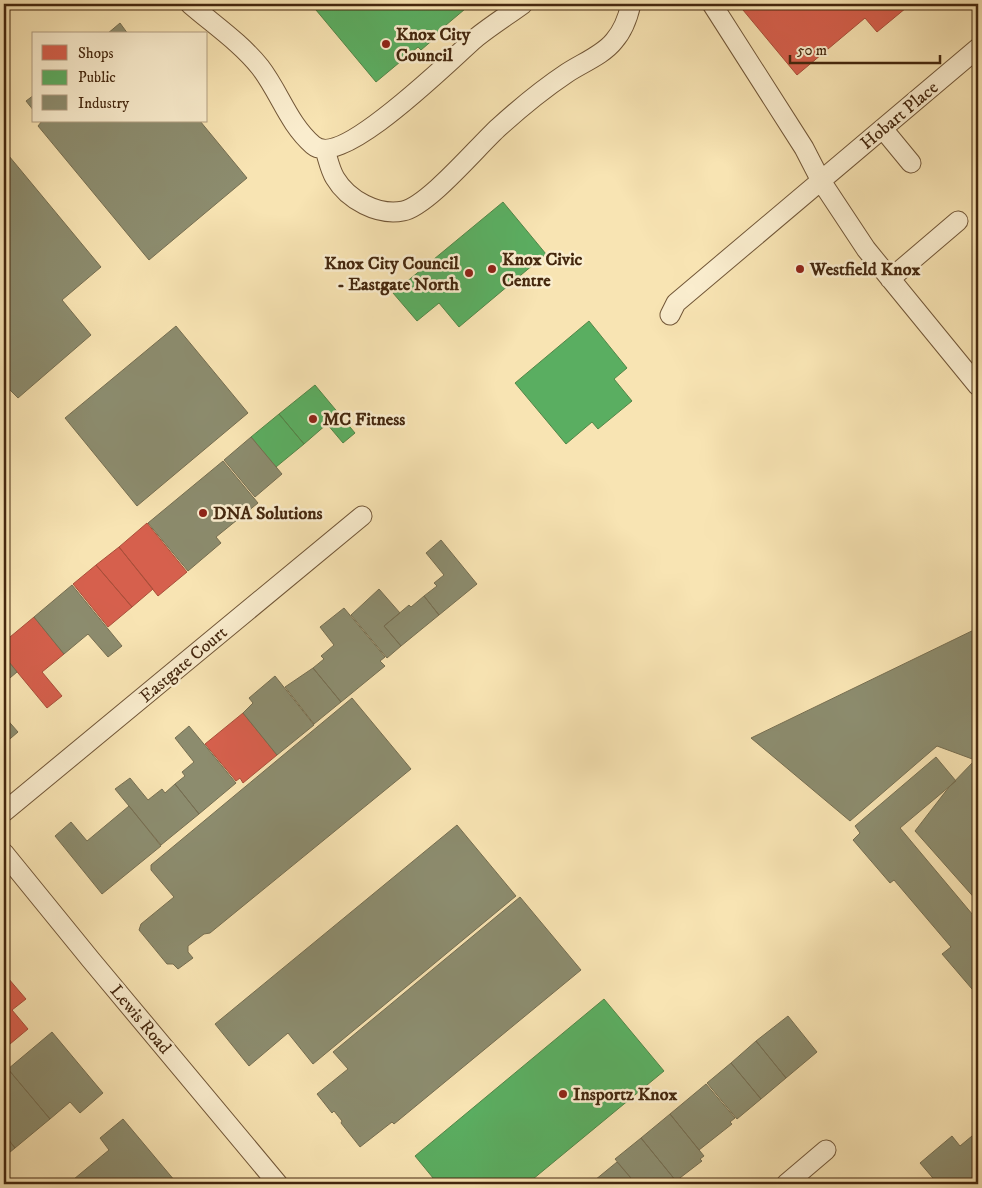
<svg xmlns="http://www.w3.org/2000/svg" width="982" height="1188" font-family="'IM FELL DW Pica',serif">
	<rect width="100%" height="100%" fill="#f8e4b3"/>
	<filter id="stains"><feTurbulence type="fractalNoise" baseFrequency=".004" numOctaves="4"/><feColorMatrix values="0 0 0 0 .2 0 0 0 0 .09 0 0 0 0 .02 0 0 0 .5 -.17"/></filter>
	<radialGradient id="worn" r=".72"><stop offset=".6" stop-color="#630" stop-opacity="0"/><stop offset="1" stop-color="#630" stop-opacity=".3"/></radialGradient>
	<path fill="#d6604d" stroke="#aa4f3a" d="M738,4H903L906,8L877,32L865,18L797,75Z
		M147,523L187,572L158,596L119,547Z
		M119,547L153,589L132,607L96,565Z
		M96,565L132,607L108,627L73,584Z
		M34,617L64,654L42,672L62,696L47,708L4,656V642Z
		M243,713L277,755L243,783L240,778L236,781L205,744Z
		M8,978L26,999L12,1010L28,1029L4,1049V981Z"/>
	<path fill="#5aae61" stroke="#538648" d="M311,4H471L433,36L435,38L421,50L418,47L376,82Z
		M503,202L546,254L459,327L439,303L417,321L393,293Z
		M589,321L627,368L614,379L632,401L598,429L592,422L566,444L515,383Z
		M315,385L355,433L343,443L327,424L304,444L279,414Z
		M279,414L304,444L276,467L251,437Z
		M604,999L664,1071L527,1184H438L415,1156Z"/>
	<path fill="#8c8c6e" stroke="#766e51" d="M120,23L128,34H107Z
		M34,95V111L26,101Z
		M200,121L247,178L149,260L38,126L42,121Z
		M4,150L101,267L62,300L91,335L18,398L4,384Z
		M176,326L248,413L137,506L65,418Z
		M251,437L282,474L255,497L224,460Z
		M223,461L258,503L216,537L221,543L188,571L148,523Z
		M441,540L477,584L439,615L424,596L437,586L434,583L444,575L426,553Z
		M72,585L122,646L108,657L88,634L64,654L34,617Z
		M379,589L400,613L384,626L401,646L387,658L351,615Z
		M424,596L439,615L401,646L384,626L409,605L411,607Z
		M344,608L385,657L380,661L385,666L341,702L313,668L324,659L321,656L334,645L320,627Z
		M978,628V902L915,831L949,787L975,760L937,746L850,821L751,738Z
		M4,656L17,672L4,683Z
		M313,668L341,702L314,724L285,687Z
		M275,676L314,725L277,755L243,713L253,703L249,698Z
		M352,698L411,769L210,933L204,934L188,946V952L193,958L178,969L173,964H167L139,930L141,924L174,897L151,870V865Z
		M4,716L18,732L4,744Z
		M189,726L236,783L199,814L175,784L185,776L182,772L194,762L175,738Z
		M936,757L956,781L900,828L978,921V996L942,954L951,947L894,880L890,883L853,840L860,833L855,826Z
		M130,778L148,800L162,789L165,793L175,784L199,814L161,845L115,789Z
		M129,806L161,846L102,894L55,836L71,822L87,841Z
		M457,825L516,896L313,1064L288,1033L249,1066L215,1024Z
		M520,897L581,970L394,1124L392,1122L360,1147L341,1123L342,1121L334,1111L332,1113L317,1094L348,1069L333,1052Z
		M788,1016L817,1052L786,1078L756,1041Z
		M52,1032L103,1093L80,1113L70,1102L50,1119L8,1069Z
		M756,1041L786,1078L761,1099L731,1063Z
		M731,1063L761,1099L737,1119L707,1083Z
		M8,1069L50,1119L15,1148L4,1134V1073Z
		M706,1084L735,1118L730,1122L732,1124L699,1150L670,1114Z
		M670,1114L704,1156L700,1159L702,1161L676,1181L641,1138Z
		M123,1119L175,1181L170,1184H78L74,1179L109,1150L100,1138Z
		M978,1131V1179L972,1184H938L920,1163L952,1136L960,1146Z
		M4,1134L15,1148L4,1157Z
		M641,1138L676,1181L673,1184H636L615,1159Z
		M617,1162L636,1184H598L595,1180Z"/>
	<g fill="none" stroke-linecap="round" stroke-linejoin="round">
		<defs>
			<path id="minor" d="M190,4C213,24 241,43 260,67C280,93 288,123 313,145C342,170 453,57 477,37C492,25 508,15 523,4
				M712,4L804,148L821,181L866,249L978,386
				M883,129L911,163
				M325,150C328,159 330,170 335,178C348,200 378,216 403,211C428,206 477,147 499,127C520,108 543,89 567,73C582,63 603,55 614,41C623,31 628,17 631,4
				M890,279L958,221
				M670,315L676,303L978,48
				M4,812L362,516
				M4,853L91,960L278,1184
				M786,1184L826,1150"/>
		</defs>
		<use href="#minor" stroke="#715637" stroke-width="21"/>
		<use href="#minor" stroke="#faedce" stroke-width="19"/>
	</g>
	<g fill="#8f2418" stroke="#faedce" stroke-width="2">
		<circle cx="386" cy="44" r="5"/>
		<circle cx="492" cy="269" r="5"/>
		<circle cx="800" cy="269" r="5"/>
		<circle cx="469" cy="273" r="5"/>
		<circle cx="313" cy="419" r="5"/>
		<circle cx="203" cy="513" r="5"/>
		<circle cx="563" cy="1094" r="5"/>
	</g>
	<g text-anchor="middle" stroke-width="5" stroke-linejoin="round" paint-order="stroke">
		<g font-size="18" font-weight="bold" fill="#44270e" stroke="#faedce" text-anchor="start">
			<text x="396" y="40">Knox City<tspan x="396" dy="21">Council</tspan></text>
			<text x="502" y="265">Knox Civic<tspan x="502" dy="21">Centre</tspan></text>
			<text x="459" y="269" text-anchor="end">Knox City Council<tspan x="459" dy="21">- Eastgate North</tspan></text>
			<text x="810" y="275">Westfield Knox</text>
			<text x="323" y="425">MC Fitness</text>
			<text x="213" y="519">DNA Solutions</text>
			<text x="573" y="1100">Insportz Knox</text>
		</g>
		<g font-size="18" fill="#44270e" stroke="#faedce">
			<text transform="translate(899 115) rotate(-40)" y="6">Hobart Place</text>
			<text transform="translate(183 664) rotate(-40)" y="6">Eastgate Court</text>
			<text transform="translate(141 1019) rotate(50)" y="6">Lewis Road</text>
		</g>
	</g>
	<rect width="982" height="1188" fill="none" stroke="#f8e4b3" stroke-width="20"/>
	<rect x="5" y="5" width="972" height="1178" fill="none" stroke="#44270e" stroke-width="2.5"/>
	<rect x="10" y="10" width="962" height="1168" fill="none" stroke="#44270e"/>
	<rect x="32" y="32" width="175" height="90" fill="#faedce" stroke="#b19e81"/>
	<rect x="42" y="45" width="25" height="15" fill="#d6604d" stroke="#b19e81"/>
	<text x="78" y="58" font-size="15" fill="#44270e">Shops</text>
	<rect x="42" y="70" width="25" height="15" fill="#5aae61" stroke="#b19e81"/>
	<text x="78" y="82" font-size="15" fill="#44270e">Public</text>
	<rect x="42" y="95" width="25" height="15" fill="#8c8c6e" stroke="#b19e81"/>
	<text x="78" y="108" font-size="15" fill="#44270e">Industry</text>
	<path d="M790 55v8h150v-8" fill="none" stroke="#44270e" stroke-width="2.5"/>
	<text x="797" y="55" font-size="15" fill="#44270e" stroke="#faedce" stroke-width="4" paint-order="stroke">50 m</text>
	<rect width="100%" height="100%" filter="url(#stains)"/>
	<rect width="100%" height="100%" fill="url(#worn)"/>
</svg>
